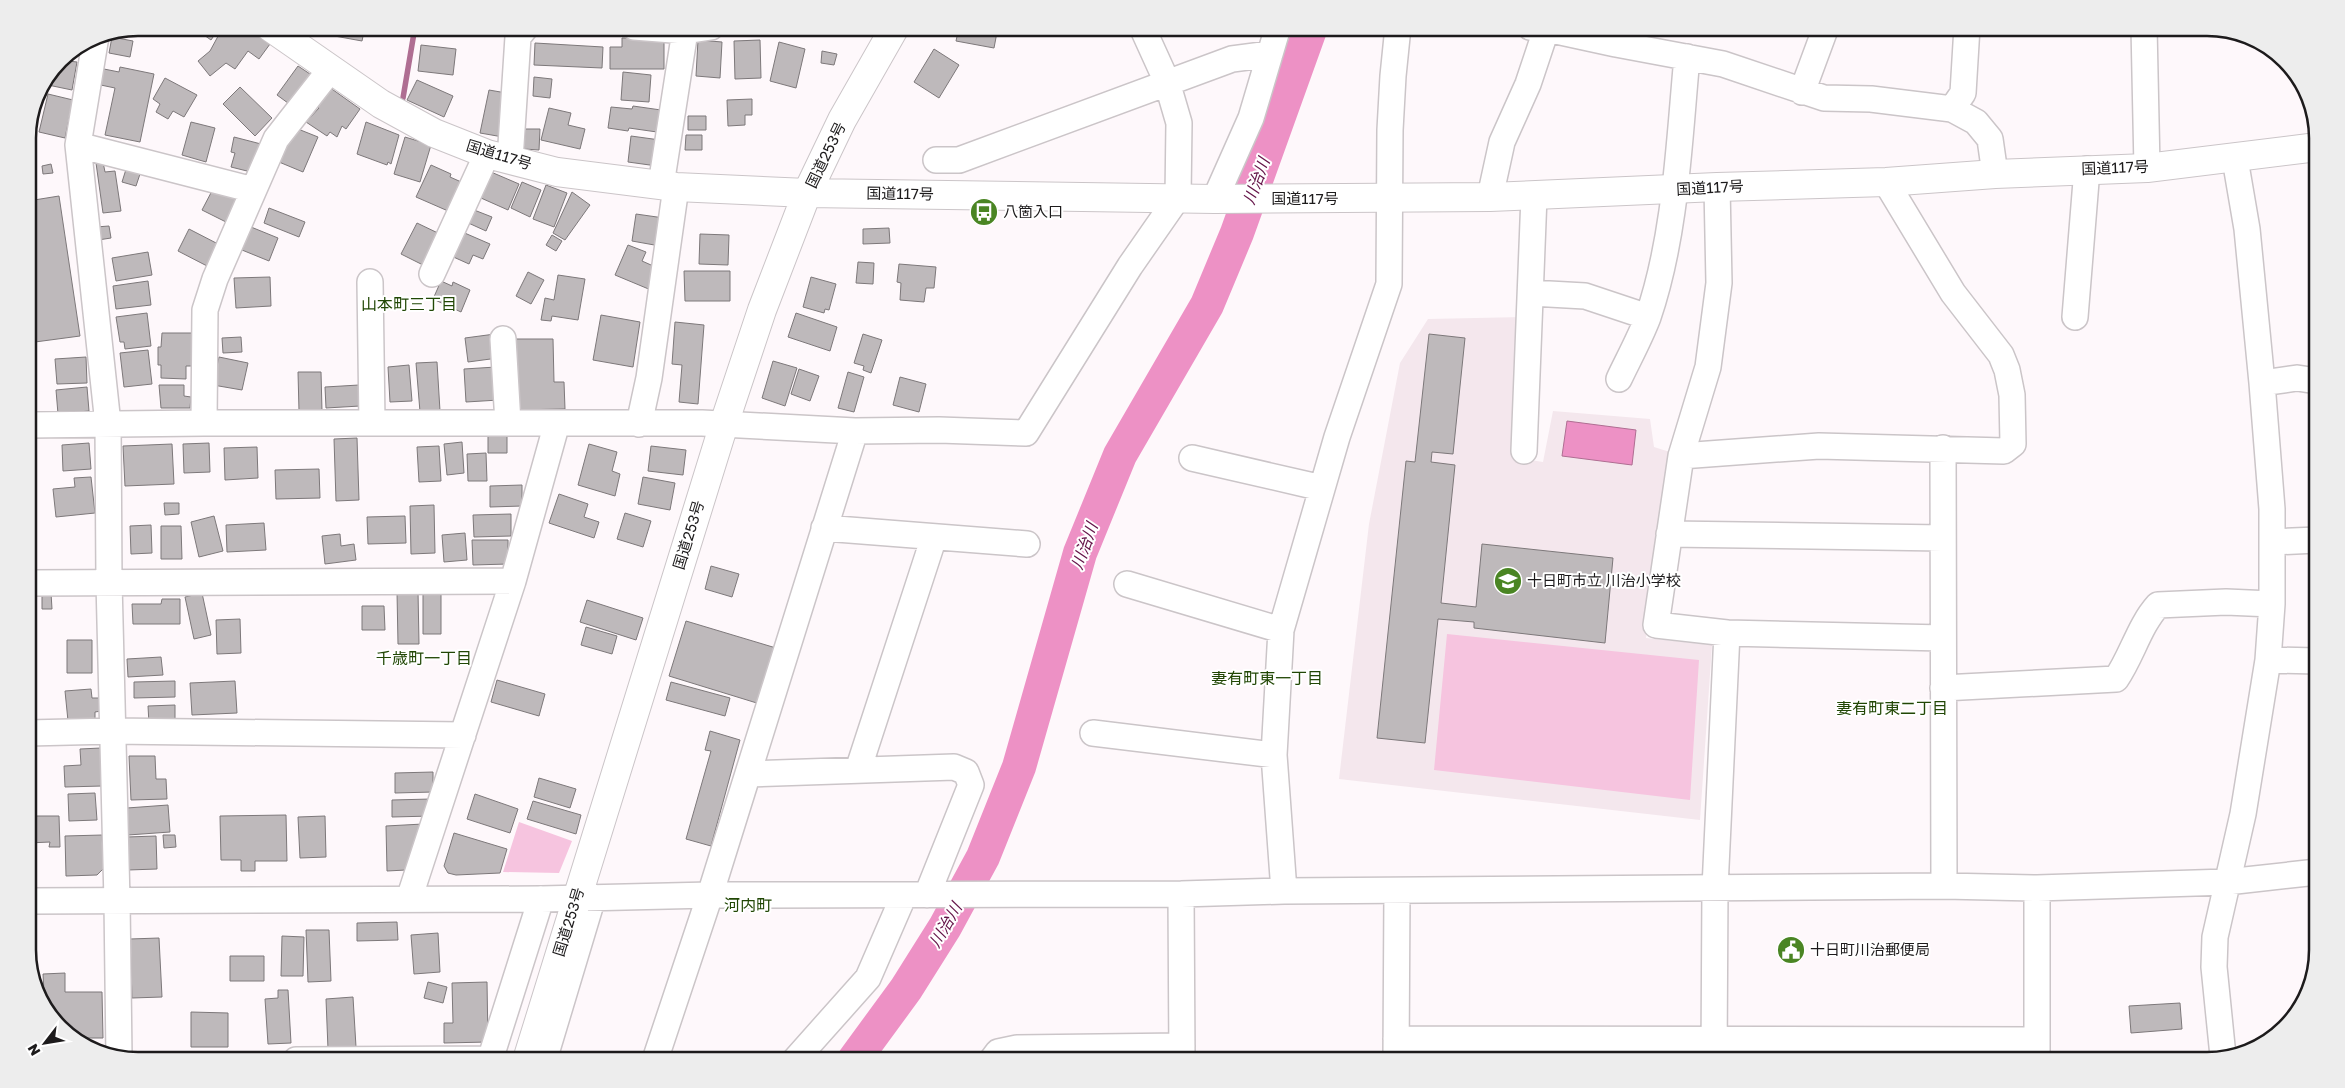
<svg xmlns="http://www.w3.org/2000/svg" width="2345" height="1088" font-family="'Golos Text','Noto Sans JP',sans-serif">
	<rect width="100%" height="100%" fill="#fef8fb"/>
	<path fill="#f4e7ed" d="M1523,317L1517,458L1543,462L1553,411L1650,419L1654,447L1673,453L1661,510L1646,638L1712,645L1700,820L1339,779L1369,524L1400,363L1428,319Z"/>
	<path fill="#f6c4df" d="M1447,634L1699,660L1690,800L1434,770Z
		M519,822L572,841L559,873L503,872Z"/>
	<path fill="#ed91c5" stroke="#af6e92" d="M1567,421L1636,430L1632,465L1562,456Z"/>
	<g fill="none" stroke-linecap="round" stroke-linejoin="round">
		<path stroke="#af6e92" stroke-width="5.5" d="M403,98L415,27"/>
		<path stroke="#ed91c5" stroke-width="34" d="M854,1060L906,989L945,927L983,857L1019,767L1080,553L1120,455L1207,305L1237,233L1311,27"/>
	</g>
	<path fill="#beb9bb" stroke="#7d787a" d="M169,27H187L183,35Z
		M201,27H220L211,40L201,33L203,30Z
		M223,27H246L270,44L259,59L248,51L235,69L226,63L210,76L198,61L210,51Z
		M331,27H365L362,41L329,35Z
		M959,27H998L994,48L956,41Z
		M112,37L133,41L130,57L109,53Z
		M622,38H664V69H610V47H622Z
		M698,40L722,42L720,78L696,76Z
		M760,40L761,78L735,79L734,41Z
		M779,42L805,49L796,88L770,81Z
		M535,43L603,47L602,68L534,65Z
		M421,45L456,49L453,75L418,71Z
		M934,49L959,65L939,98L914,82Z
		M822,51L837,54L834,65L821,63Z
		M60,60L77,62L72,90L48,85L51,73Z
		M298,66L313,76L292,106L277,95Z
		M120,67L154,74L140,142L105,135L115,88L96,84L99,68L119,72Z
		M623,72L651,75L649,102L621,100Z
		M534,77L552,79L550,98L533,96Z
		M165,78L197,95L184,117L173,111L168,119L156,112L160,104L153,99Z
		M417,80L453,96L444,117L407,100Z
		M240,87L272,118L255,136L223,104Z
		M329,87L360,109L346,129L342,126L337,137L330,132L327,136L306,122L319,108L315,106Z
		M489,90L512,94L503,137L480,133Z
		M48,94L73,100L65,138L39,132Z
		M752,99V115H745V125L728,126L727,100Z
		M633,106L661,110L657,132L629,128L628,131L608,128L611,107L632,109Z
		M549,108L571,113L568,125L585,129L580,149L541,140Z
		M688,116H706V130H688Z
		M191,122L215,128L206,162L182,155Z
		M366,122L399,135L391,164L388,162L387,165L357,154Z
		M293,127L318,137L303,172L279,162Z
		M525,129H540L539,150L524,149Z
		M686,135H702V150H685Z
		M631,136L660,140L657,166L628,162Z
		M234,137L261,144L255,173L231,167L235,153L231,152Z
		M405,137L431,145L420,182L394,174Z
		M103,162L105,172L115,171L121,211L103,213L96,163Z
		M128,163L142,168L136,186L122,182Z
		M51,164L53,173L43,174L42,166Z
		M431,165L451,174L450,177L468,185L455,214L416,197Z
		M491,172L519,184L508,210L481,198Z
		M522,182L541,190L530,217L511,208Z
		M546,185L567,193L554,227L533,219Z
		M214,187L243,201L232,225L202,210Z
		M572,192L590,205L565,240L553,233Z
		M59,196L80,336L35,342L28,290V201Z
		M269,208L305,222L299,237L264,223Z
		M469,208L492,217L486,231L464,221Z
		M636,214L664,218L660,246L632,241Z
		M417,223L442,235L427,267L401,254Z
		M109,226L111,238L98,240L96,227Z
		M251,227L278,238L269,261L242,250Z
		M889,228L890,243L863,244V229Z
		M189,229L220,245L209,267L178,251Z
		M460,231L490,244L483,259L473,255L469,264L449,255Z
		M700,234L729,235L728,265L699,264Z
		M552,235L562,241L556,251L546,245Z
		M628,245L646,252L642,261L660,269L651,290L615,275Z
		M148,252L152,275L116,281L112,258Z
		M858,262L874,263L873,284L856,283Z
		M899,264L936,267L934,288H926L924,302L900,300L901,283L897,282Z
		M684,271H730V301H685Z
		M528,272L544,280L531,304L516,296Z
		M558,275L585,279L578,320L552,316L551,321L541,320L545,298L554,300Z
		M270,277L271,306L236,308L234,278Z
		M811,277L836,284L829,310L825,309L824,313L803,307Z
		M148,281L151,305L116,309L113,286Z
		M441,281L452,286L453,282L470,290L461,312L433,299Z
		M147,313L151,346L125,349L124,342H120L116,317Z
		M796,313L837,327L830,351L788,337Z
		M601,315L640,322L633,367L593,360Z
		M675,322L704,325L698,404L679,402L682,365L672,364Z
		M162,333H195L194,366H186V379L161,378V365H158V347H161Z
		M495,334L498,358L468,362L465,338Z
		M863,334L882,340L871,373L863,370L864,366L854,363Z
		M1429,334L1465,338L1453,454L1432,452L1431,462L1455,465L1441,603L1476,607L1482,544L1613,558L1605,643L1474,628V622L1438,619L1425,743L1377,738L1406,461L1415,462Z
		M241,337L242,352L223,353L222,338Z
		M513,339H553L554,382H564L565,409L515,410Z
		M148,350L152,384L124,387L120,353Z
		M86,357L87,383L57,384L55,359Z
		M219,357L248,363L242,390L213,385Z
		M773,361L797,368L785,406L762,398Z
		M437,362L440,411L420,412L416,363Z
		M409,365L412,401L390,402L388,367Z
		M496,367L499,400L466,402L464,369Z
		M799,369L819,376L810,401L791,394Z
		M298,372H321L322,411H299Z
		M848,372L864,377L854,412L838,408Z
		M900,377L926,384L919,412L893,405Z
		M159,385H184V396L191,397L190,408H161Z
		M359,385L360,406L326,408L325,387Z
		M87,387L89,411L58,414L56,390Z
		M507,434V453H488V435Z
		M357,438L359,500L336,501L334,439Z
		M462,442L464,473L447,475L444,444Z
		M89,443L91,469L63,471L62,445Z
		M209,443L210,472L184,473L183,444Z
		M172,444L174,484L125,486L123,446Z
		M589,444L617,452L612,471L620,474L615,496L578,485Z
		M439,446L441,481L419,482L417,447Z
		M651,446L686,450L683,475L648,471Z
		M257,447L258,478L225,480L224,448Z
		M486,453L487,481H468L467,454Z
		M319,469L320,498L276,499L275,470Z
		M91,477L95,513L56,517L53,489L75,487L74,478Z
		M643,477L675,483L670,510L638,504Z
		M522,485V506L490,507V486Z
		M559,494L588,504L584,517L599,522L594,538L549,523Z
		M164,503H179V514L165,515Z
		M434,505L435,553L411,554L410,506Z
		M625,513L651,521L643,547L617,539Z
		M511,514V536L474,537L473,515Z
		M214,516L223,551L199,557L191,522Z
		M405,516L406,543L368,544L367,517Z
		M264,523L266,550L227,552L226,525Z
		M151,525L152,553L131,554L130,526Z
		M161,526H181L182,559H161Z
		M465,533L467,560L444,562L442,535Z
		M340,534L341,546L354,544L356,560L325,564L322,536Z
		M472,540H508V564L473,565Z
		M711,566L739,574L732,597L705,589Z
		M423,590H441V634H423Z
		M418,591L419,644H398L397,592Z
		M42,593H51L52,609H42Z
		M202,593L211,635L194,639L185,597Z
		M28,597H32L34,652H28Z
		M162,599H180V624H133L132,604H161Z
		M587,600L643,618L636,640L580,622Z
		M362,606H384L385,630H362Z
		M240,619L241,653L217,654L216,620Z
		M686,621L776,648L760,704L669,676Z
		M586,627L617,636L612,654L581,645Z
		M67,640H92V673H67Z
		M161,657L163,675L128,677L127,659Z
		M497,680L545,694L539,716L491,702Z
		M175,681V697L134,698V682Z
		M235,681L237,713L192,715L190,683Z
		M671,682L730,698L725,716L666,700Z
		M91,689L92,698H100L101,711L95,712V719L68,721L65,691Z
		M175,705V723L149,724L148,706Z
		M710,731L740,740L711,846L686,839L711,751L705,750Z
		M101,748L102,786L65,787L64,766L81,765L80,749Z
		M129,756H155L156,779H166L167,799L131,800Z
		M433,772V792L395,793V773Z
		M539,778L576,789L570,808L534,797Z
		M95,793L97,820L69,821L68,794Z
		M475,794L518,809L510,833L467,819Z
		M431,799L432,816L392,817V800Z
		M533,801L581,815L576,834L527,819Z
		M168,805L170,832L128,835L127,808Z
		M286,815L287,861H255V871H241V860H221L220,816Z
		M28,816H59L60,847H49L50,842L28,843Z
		M325,816L326,857L300,858L298,817Z
		M423,824L406,870L387,871L386,826Z
		M454,833L507,849L500,873L456,875L448,873L444,866Z
		M102,835L104,868L97,875L66,876L65,836Z
		M163,835H175L176,847L164,848Z
		M156,836L157,869L128,870L127,837Z
		M397,922L398,940L357,941V923Z
		M306,930H329L331,981L308,982Z
		M438,933L440,972L414,974L411,935Z
		M282,936L304,937L303,976H281Z
		M159,938L162,997L132,998L130,939Z
		M230,956H264V981H230Z
		M65,973V992H102L103,1038H77L50,1017L41,992H44L43,974Z
		M428,982L447,987L443,1003L424,998Z
		M487,982L488,1042L444,1043V1023H453L452,983Z
		M278,990H288L291,1043L268,1044L265,999L278,998Z
		M353,997L356,1047L328,1049L326,999Z
		M2180,1003L2182,1029L2131,1033L2129,1006Z
		M191,1012L228,1013V1047H191Z"/>
	<g fill="none" stroke-linecap="round" stroke-linejoin="round">
		<defs>
			<path id="minor" d="M634,27L685,31
				M1530,27L1547,29L1616,44L1723,64L1824,98L1871,99L1952,109L1976,122L1990,139L1995,174
				M2144,27L2147,168
				M96,36L78,145L108,424L109,582L117,901L119,1057
				M1802,92L1826,27
				M1952,109L1963,93L1967,27
				M78,145L253,190
				M510,160L518,37L526,27
				M936,160H959L1232,59L1270,54
				M661,185L685,31L711,27
				M1717,187L1719,283L1708,367L1681,456L1656,625L1727,633
				M1490,197L1502,142L1528,84L1547,27
				M1215,199L1251,118L1278,27
				M432,274L487,154
				M370,282L372,423
				M1531,293L1585,296L1648,317
				M2075,317L2087,169
				M503,339L508,423
				M1619,379C1629,358 1640,338 1648,317C1676,235 1679,142 1687,57
				M2262,383L2297,378L2317,381
				M204,423L205,310L215,279L276,139L330,70
				M639,424L649,378L676,187
				M28,425L204,423H702L855,431L939,430L1026,433L1130,266L1178,197L1179,123L1167,82L1142,27
				M1943,448L1944,886
				M1524,451L1534,196
				M1681,456L1819,446L2004,451L2013,444L2012,395L2007,370L2001,355L1953,293L1886,182
				M1192,458L1322,488
				M824,528L1027,544
				M1669,534L1943,538
				M2272,542L2317,540
				M28,583L513,581
				M1127,584L1281,630
				M2268,660L2317,661
				M1943,688L2116,679C2132,656 2139,626 2158,605L2226,602L2272,604
				M28,733L112,731L463,735
				M1093,733L1274,755
				M858,770L934,537
				M748,774L954,767L966,772L971,785L927,895
				M1284,891L1274,755L1281,630L1337,437L1389,284L1390,130L1393,76L1398,27
				M1181,894L1182,1060
				M409,899L513,581L557,423
				M28,901L541,899L710,895L1181,894L1284,891L1944,886L2037,888L2227,882L2317,872
				M1396,1039L2037,1040
				M2223,1056L2214,967L2215,937L2243,814L2268,660L2272,604V509L2262,383L2247,229L2235,159
				M296,1060L490,1059
				M490,1060L541,899
				M544,1060L593,897
				M655,1060L710,895L855,431
				M795,1060L868,978L904,895
				M992,1060L998,1052L1017,1048L1182,1046
				M1396,1060L1397,891
				M1714,1060L1715,888L1727,633L1943,638
				M2037,1060V888"/>
			<path id="highway" d="M270,27L381,104L434,133L487,154L557,172L676,187L807,193L1215,199L1490,197L1717,187L1886,182L1995,174L2147,168L2317,147
				M527,1060L724,424L762,310L807,193L842,120L895,27"/>
		</defs>
		<use href="#minor" stroke="#cbc5c8" stroke-width="28"/>
		<use href="#highway" stroke="#cbc5c8" stroke-width="30"/>
		<use href="#minor" stroke="#fff" stroke-width="25"/>
		<use href="#highway" stroke="#fff" stroke-width="28"/>
	</g>
	<defs>
		<symbol id="bus-disc" viewBox="-11 -11 22 22"><circle r="9.5" fill="#4a8523" stroke="#fff"/><path d="M-5-6H5V4H4V6H2V4H-2V6H-4V4H-5ZM-3.5-4V0h7V-4ZM-3.5 1.2v1.5H-2V1.2ZM2 1.2v1.5H3.5V1.2Z" fill="#fff"/></symbol>
		<symbol id="school-disc" viewBox="-11 -11 22 22"><circle r="9.5" fill="#4a8523" stroke="#fff"/><path d="M0-5L7-2L0 1L-7-2ZM-4 1L0 2.5L4 1V4Q0 6-4 4Z" fill="#fff"/></symbol>
		<symbol id="civic-disc" viewBox="-11 -11 22 22"><circle r="9.5" fill="#4a8523" stroke="#fff"/><path d="M-.6-6.5H3V-4.5H.6V-3L4-1V1h2V6H-6V1h2V-1L-.6-3ZM-1.2 2.5V6h2.4V2.5Z" fill="#fff"/></symbol>
	</defs>
	<g fill-rule="evenodd">
		<use href="#bus-disc" x="968" y="196" width="32" height="32"/>
		<use href="#school-disc" x="1492" y="565" width="32" height="32"/>
		<use href="#civic-disc" x="1775" y="934" width="32" height="32"/>
	</g>
	<g text-anchor="middle" stroke-width="4" stroke-linejoin="round" paint-order="stroke">
		<g font-size="15" fill="#1d1b1c" stroke="#fff">
			<text transform="translate(499 155) rotate(17)" y="5">国道117号</text>
			<text transform="translate(826 155) rotate(-64)" y="5">国道253号</text>
			<text transform="translate(2115 168) rotate(-2)" y="5">国道117号</text>
			<text transform="translate(1710 188) rotate(-3)" y="5">国道117号</text>
			<text transform="translate(900 194) rotate(1)" y="5">国道117号</text>
			<text x="1305" y="204">国道117号</text>
			<text transform="translate(689 535) rotate(-73)" y="5">国道253号</text>
			<text transform="translate(569 922) rotate(-73)" y="5">国道253号</text>
		</g>
		<g font-size="15" fill="#1d1b1c" stroke="#fff" text-anchor="start">
			<text x="1003" y="217">八箇入口</text>
			<text x="1527" y="586">十日町市立 川治小学校</text>
			<text x="1810" y="955">十日町川治郵便局</text>
		</g>
		<g font-size="16" font-style="italic" fill="#631247" stroke="#fff">
			<text transform="translate(1256 181) rotate(-70)" y="6">川治川</text>
			<text transform="translate(1084 546) rotate(-70)" y="6">川治川</text>
			<text transform="translate(945 925) rotate(-60)" y="6">川治川</text>
		</g>
		<g font-size="16" fill="#214705" stroke="#fff">
			<text x="409" y="310">山本町三丁目</text>
			<text x="424" y="664">千歳町一丁目</text>
			<text x="1267" y="684">妻有町東一丁目</text>
			<text x="1892" y="714">妻有町東二丁目</text>
			<text x="748" y="911">河内町</text>
		</g>
	</g>
	<path d="M0 0H2345V1088H0ZM138 36H2207A102 102 0 0 1 2309 138V950A102 102 0 0 1 2207 1052H138A102 102 0 0 1 36 950V138A102 102 0 0 1 138 36Z" fill="#ededed" fill-rule="evenodd"/>
	<path fill="none" stroke="#1d1b1c" stroke-width="2.5" d="M138 36H2207A102 102 0 0 1 2309 138V950A102 102 0 0 1 2207 1052H138A102 102 0 0 1 36 950V138A102 102 0 0 1 138 36Z"/>
	<g transform="translate(45 1043) rotate(239)" stroke="#ffffff" stroke-width="4" paint-order="stroke">
	<path d="M0-4L9 19L0 12L-9 19Z" fill="#1d1b1c"/>
	<text y="-8" font-size="14" font-weight="bold" text-anchor="middle" fill="#1d1b1c">N</text>
	</g>
</svg>
